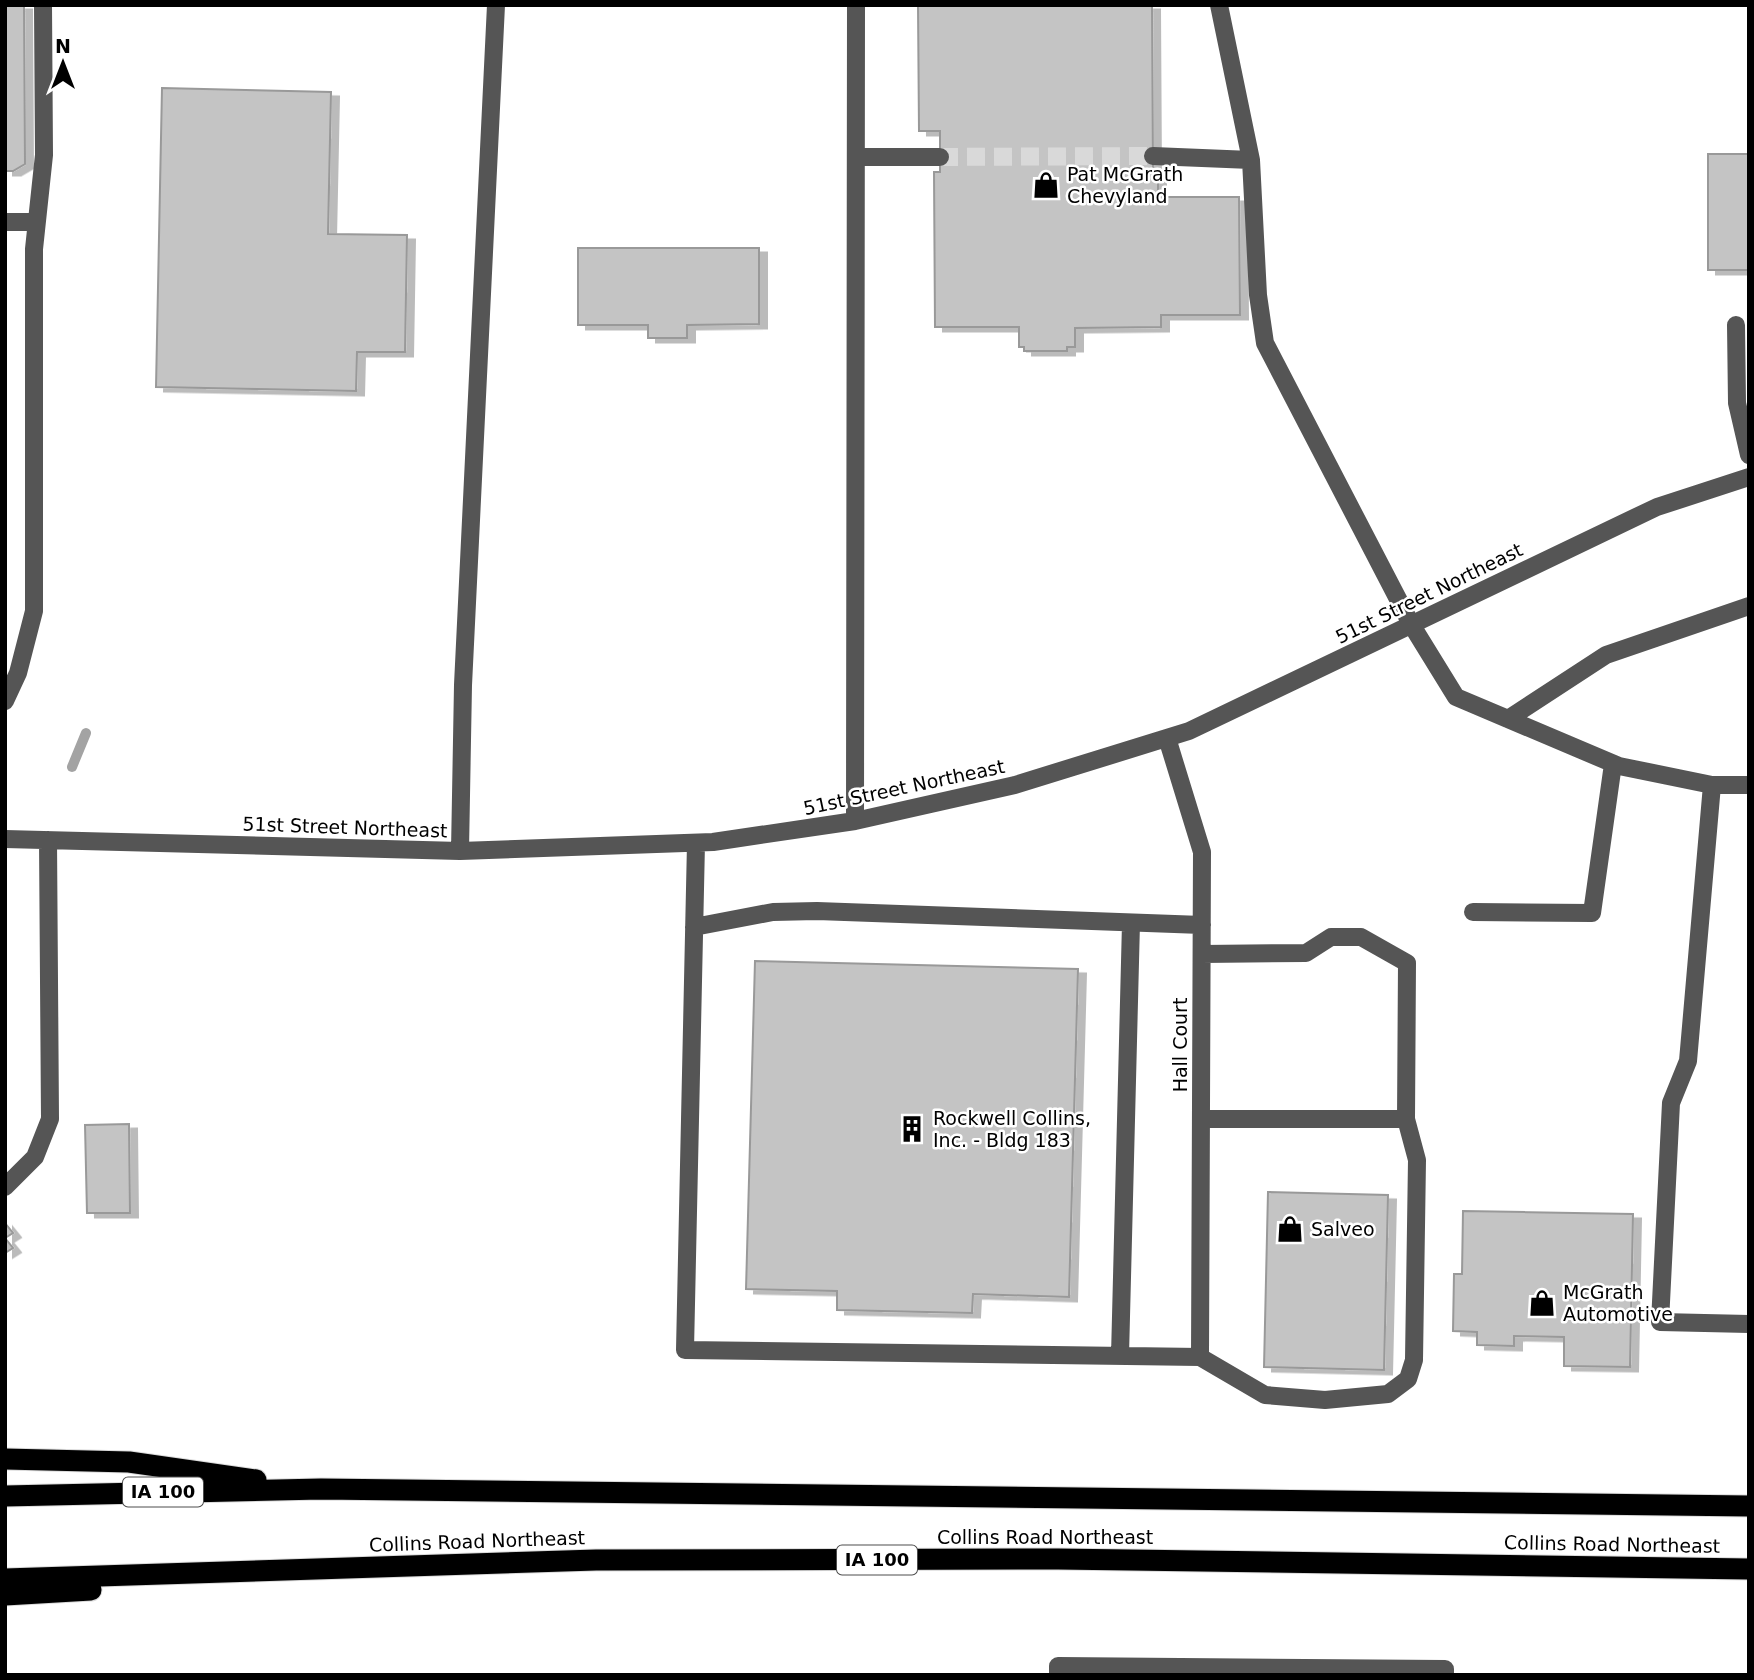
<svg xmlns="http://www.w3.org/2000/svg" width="1754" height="1680" font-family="'DejaVu Sans',sans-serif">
	<defs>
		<filter id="shadow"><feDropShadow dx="8" dy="4.5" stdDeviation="0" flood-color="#0004"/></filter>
	</defs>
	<rect width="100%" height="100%" fill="#fff"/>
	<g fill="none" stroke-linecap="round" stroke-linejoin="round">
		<path stroke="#a3a3a3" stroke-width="10" d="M72,767L86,733"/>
	</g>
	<path fill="#c4c4c4" stroke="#999" stroke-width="2" filter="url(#shadow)" d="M5,5H24L25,164L13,171H5Z
		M918,5H1152L1153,172H1158V197H1239L1240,315H1161V327L1075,328V347H1067V351H1024V347H1019V327H935L934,172H940V131H919Z
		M162,88L331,92L328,234L407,235L405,352H357L356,391L156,387Z
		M1708,154H1749V270H1708Z
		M578,248H759V324L687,325V338H648V325H578Z
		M755,961L1078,969L1069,1297L973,1294L972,1313L837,1310V1291L746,1289Z
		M129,1124L130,1213H87L85,1125Z
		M1268,1192L1388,1195L1384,1370L1264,1367Z
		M1463,1211L1633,1214L1630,1367L1564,1366V1337L1514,1336V1346L1477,1345V1332L1453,1331L1454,1274H1462Z
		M5,1223L13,1233L5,1238Z
		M5,1238L13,1248L5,1253Z"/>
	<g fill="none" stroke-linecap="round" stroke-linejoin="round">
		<path stroke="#d9d9d9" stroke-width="18" stroke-dasharray="18 9" stroke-linecap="butt" d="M940,157L1153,156"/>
		<defs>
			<path id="highway" d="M5,1459L129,1462L256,1480
				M5,1496L321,1489L1749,1506
				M5,1579L596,1560L1058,1559L1749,1569
				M5,1595L91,1590"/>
		</defs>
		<use href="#highway" stroke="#dbdbdb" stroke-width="23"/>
		<path stroke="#555" stroke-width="18" d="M1219,5L1251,160L1258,295L1265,343L1411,624L1456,697L1619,766L1712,785H1749
			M1153,156L1251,160
			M856,157H940
			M5,222H36
			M1736,325L1737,403L1749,455
			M5,701L18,673L34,611V249L44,155L43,5
			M1508,719L1606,655L1749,606
			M1167,738L1202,852L1200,1357
			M1712,785L1688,1061L1671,1103L1660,1322L1749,1324
			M855,821L856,5
			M5,839L460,851L713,842L855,821L1015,785L1189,731L1657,507L1749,477
			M696,843L685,1350L1200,1357L1265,1395L1325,1400L1388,1394L1408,1379L1414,1360L1417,1160L1406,1119
			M460,851L463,685L496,5
			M1473,912L1592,913L1613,764
			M694,927L773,912L817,911L1202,925
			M1201,1119H1406L1407,963L1361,937H1331L1306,953L1202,954
			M5,1187L35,1157L50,1119L48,840
			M1120,1356L1131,923
			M1058,1675V1666L1445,1669V1675"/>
		<use href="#highway" stroke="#000" stroke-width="21"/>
	</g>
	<defs>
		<symbol id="shop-bare" viewBox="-9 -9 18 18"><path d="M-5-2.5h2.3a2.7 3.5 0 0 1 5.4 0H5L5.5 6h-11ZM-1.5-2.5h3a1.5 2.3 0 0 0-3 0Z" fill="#000" stroke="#fff" stroke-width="2.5" paint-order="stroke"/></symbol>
		<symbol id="building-bare" viewBox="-9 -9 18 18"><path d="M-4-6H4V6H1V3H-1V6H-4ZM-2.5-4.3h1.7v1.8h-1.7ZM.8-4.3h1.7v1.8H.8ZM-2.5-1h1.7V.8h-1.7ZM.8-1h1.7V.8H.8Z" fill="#000" stroke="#fff" stroke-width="2.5" paint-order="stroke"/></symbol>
	</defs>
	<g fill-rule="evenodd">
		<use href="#shop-bare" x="1027" y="166" width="38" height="38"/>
		<use href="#building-bare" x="893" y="1110" width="38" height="38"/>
		<use href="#shop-bare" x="1271" y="1210" width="38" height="38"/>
		<use href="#shop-bare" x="1523" y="1284" width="38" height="38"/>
	</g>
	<g text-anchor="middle" stroke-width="5" stroke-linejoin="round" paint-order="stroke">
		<g fill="#fff" stroke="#4c4c4c" stroke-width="2">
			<rect x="123" y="1477.5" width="80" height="29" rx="5"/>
			<rect x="837" y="1545.5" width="80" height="29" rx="5"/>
		</g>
		<g font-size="18" font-weight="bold" fill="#000">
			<text x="163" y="1498">IA 100</text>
			<text x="877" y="1566">IA 100</text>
		</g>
		<g font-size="19" fill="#000" stroke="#fff" text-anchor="start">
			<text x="1067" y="181">Pat McGrath<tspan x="1067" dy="22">Chevyland</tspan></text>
			<text x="933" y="1125">Rockwell Collins,<tspan x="933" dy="22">Inc. - Bldg 183</tspan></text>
			<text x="1311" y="1236">Salveo</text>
			<text x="1563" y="1299">McGrath<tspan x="1563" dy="22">Automotive</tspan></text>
		</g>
		<g font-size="19" fill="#000" stroke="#fff">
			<text transform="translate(1429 593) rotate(-26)" y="7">51st Street Northeast</text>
			<text transform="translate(904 787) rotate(-12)" y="7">51st Street Northeast</text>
			<text transform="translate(345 827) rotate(2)" y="7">51st Street Northeast</text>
			<text transform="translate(1180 1045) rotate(-90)" y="7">Hall Court</text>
			<text x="1045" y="1544">Collins Road Northeast</text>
			<text transform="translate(477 1541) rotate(-2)" y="7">Collins Road Northeast</text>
			<text transform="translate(1612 1544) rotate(1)" y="7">Collins Road Northeast</text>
		</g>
	</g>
	<rect width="1754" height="1680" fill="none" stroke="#000000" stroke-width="14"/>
	<g transform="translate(63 63)" stroke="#ffffff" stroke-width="5" paint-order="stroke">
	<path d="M0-5L12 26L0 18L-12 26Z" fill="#000000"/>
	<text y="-10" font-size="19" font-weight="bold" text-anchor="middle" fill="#000000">N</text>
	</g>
</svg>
